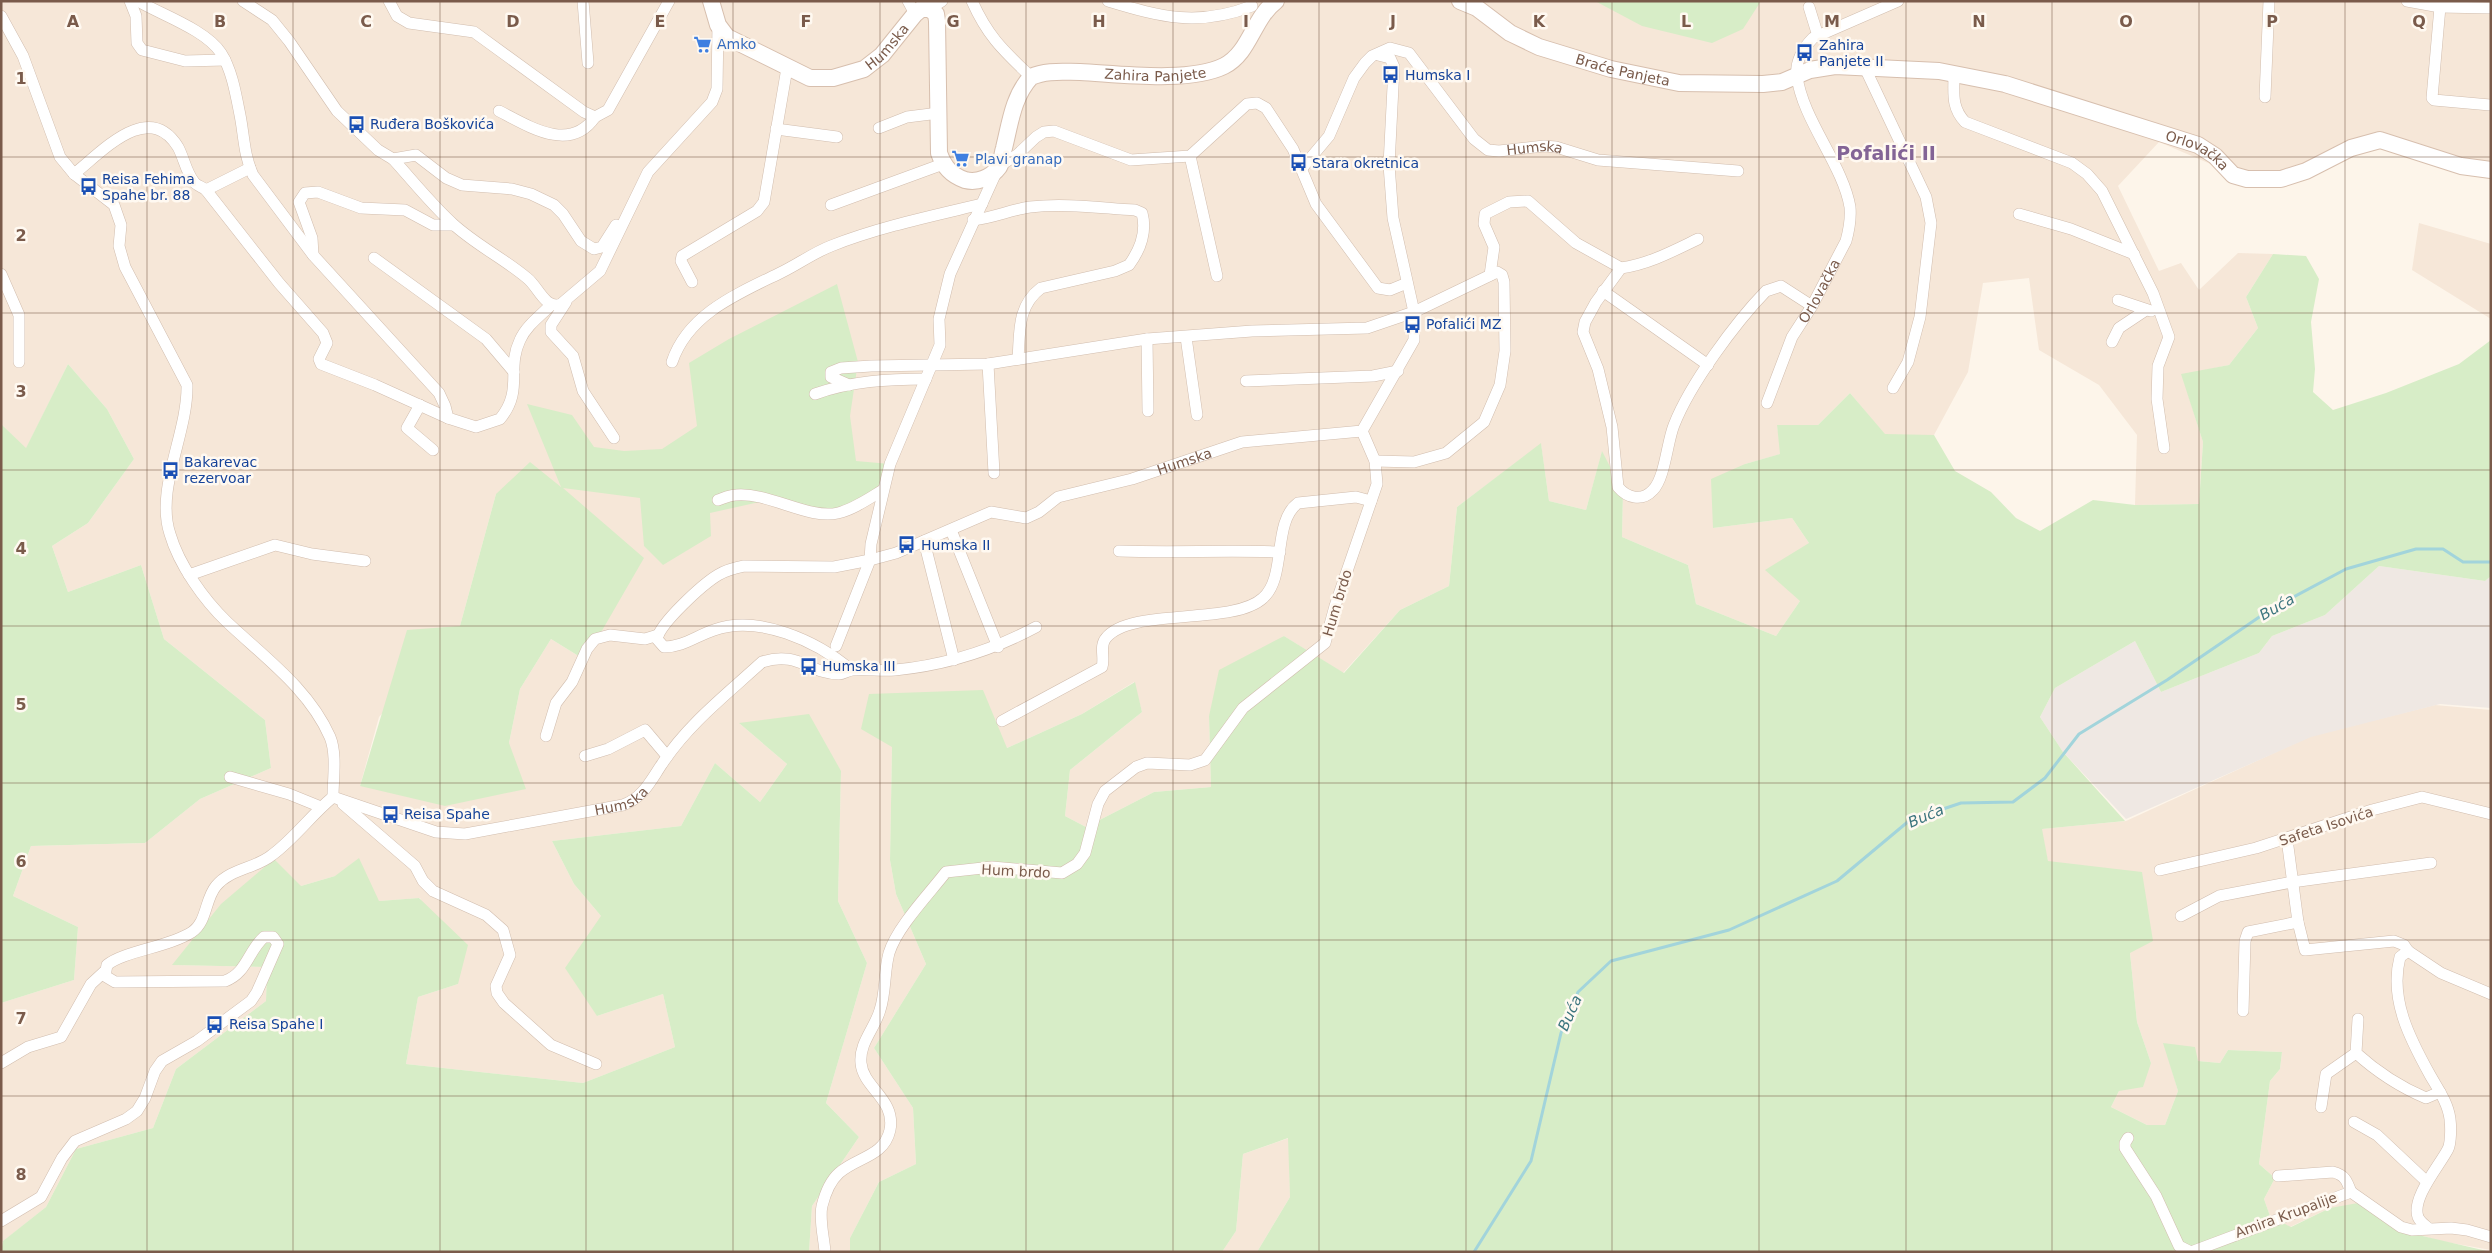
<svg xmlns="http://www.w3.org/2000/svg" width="2492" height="1253" font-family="'DejaVu Sans',sans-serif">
	<rect width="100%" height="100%" fill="#fdf5ea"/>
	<path fill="#f6e7d8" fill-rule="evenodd" d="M1,1H2491V176L2380,147L2292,178L2234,174L2159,142L2118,186L2159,271L2181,263L2199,290L2238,253L2273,254L2246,297L2258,328L2229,365L2182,375L2203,442L2199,504L2135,505L2137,435L2099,385L2039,350L2029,278L1983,283L1968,372L1934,435H1885L1850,393L1818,425H1777L1781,454L1745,464L1713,528L1792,518L1809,543L1800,601L1776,636L1696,604L1688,565L1622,537L1623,492L1602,452L1586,510L1549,501L1541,444L1457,507L1449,586L1400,610L1343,673L1284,636L1209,716L1211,787L1154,792L1086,827L1065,816L1070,770L1142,712L1134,682L1082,714L1007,748L892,747L890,860L896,894L926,964L874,1048L913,1108L916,1164L879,1182L850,1238V1252H809L812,1206L859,1137L826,1103L867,963L838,901L841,771L739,723L787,764L760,802L715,763L681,826L552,841L574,884L601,916L597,1016L663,994L675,1047L583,1083L406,1064L418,997L458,984L420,898L379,901L335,876L301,886L173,965L267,967L266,1001L176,1069L153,1128L76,1149L46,1207L1,1243V1003L74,980L78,927L13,896L31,846L145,843L200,799L271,768L265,720L164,639L141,565L68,592L52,546L88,523L134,459L107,409L68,364L26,449L1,424ZM496,494L585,660L551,639L520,689L509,743L360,786L379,717L460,626Z
		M2419,223L2491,244V319L2412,270Z
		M2435,705L2491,710V1250L2440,1241L2330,1208L2290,1227L2270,1216L2264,1199L2275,1178L2259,1164L2270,1081L2280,1069L2282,1052L2228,1050L2220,1063L2198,1061L2164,1043L2178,1091L2165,1125H2147L2111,1107L2119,1091L2151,1063L2137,1022L2130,953L2048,862L2041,829L2126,821L2311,736Z
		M1289,1138L1290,1197L1257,1252H1222L1236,1231L1243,1154Z"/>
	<path fill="#efe8e3" d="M2379,566L2485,581L2491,576V708L2440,704L2311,737L2126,819L2063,752L2040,717L2055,688L2135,641L2161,692L2259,653L2272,636L2325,615Z"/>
	<path fill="#d7edc7" d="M1595,1H1761L1743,29L1712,43L1642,26Z
		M2273,254L2306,256L2319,279L2311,322L2315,369L2313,392L2333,410L2386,393L2459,364L2491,340V576L2485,581L2379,566L2325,615L2272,636L2259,653L2161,692L2135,641L2055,688L2040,717L2063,752L2125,821L2042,829L2048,861L2142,872L2153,941L2130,953L2137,1022L2151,1063L2143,1087L2119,1091L2111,1107L2147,1125H2165L2178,1091L2163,1043L2195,1047L2198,1061L2220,1063L2228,1050L2282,1052L2280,1069L2270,1081L2259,1164L2275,1178L2264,1199L2270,1216L2291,1227L2330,1208L2358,1203L2397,1230L2491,1252H1257L1290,1197L1288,1138L1243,1154L1236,1231L1222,1252H850V1238L879,1182L916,1164L913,1108L874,1048L926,964L896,894L890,860L892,747L861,729L869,694L983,690L1007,748L1082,714L1135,682L1142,712L1070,770L1065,816L1086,827L1154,792L1211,787L1209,716L1219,670L1284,636L1344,673L1400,610L1449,586L1457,507L1541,443L1549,501L1586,510L1602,451L1623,492L1622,537L1688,565L1696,604L1776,636L1800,601L1765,570L1809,543L1792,518L1713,528L1711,479L1745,464L1780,454L1777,425H1818L1850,393L1885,434L1934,435L1955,471L1991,492L2016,518L2040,531L2093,500L2135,505L2199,504L2203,442L2181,374L2229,365L2258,328L2246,297Z
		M837,284L858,362L850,416L856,461L890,464L886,476L868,499L818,513L773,499L710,513L711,536L663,565L644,546L640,498L563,488L644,558L585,660L551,639L520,689L509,743L526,789L445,806L360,786L407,630L460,626L496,494L530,462L561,487L527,404L572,415L594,447L624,451L662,449L697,426L689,363L729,339Z
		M68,364L107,409L134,459L88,523L52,546L68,592L141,565L164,639L265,720L271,768L200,799L145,843L31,846L13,896L78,927L74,980L1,1003V424L26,448Z
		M809,714L841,771L838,901L867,963L826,1103L859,1137L812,1206L809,1252H1L3,1241L46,1207L76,1149L153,1128L176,1069L266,1001L267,967L172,965L221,904L274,859L301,886L335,876L359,858L379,901L419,898L468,945L458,984L418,997L406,1064L583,1083L675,1047L663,994L597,1016L565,968L601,916L574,884L552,841L681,826L715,763L760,802L787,764L739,723Z"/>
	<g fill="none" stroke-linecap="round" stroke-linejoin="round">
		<path stroke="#a2d4db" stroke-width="3" d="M1474,1252L1531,1161L1561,1033L1578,992L1611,961L1729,930L1837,881L1910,820L1961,803L2013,802L2045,778L2079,734L2167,680L2271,609L2346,569L2416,549H2443L2463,562H2491"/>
		<defs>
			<g id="street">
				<path d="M130,1L136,16L137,43L142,50L185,61L225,60"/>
				<path d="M138,1C162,15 206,30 221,53C232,70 236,95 240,115C244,135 244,156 253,175L313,255L439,393L445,406L448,418L476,427L500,419C524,390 506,369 520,340C526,326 540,316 551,305"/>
				<path d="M243,1L272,20L289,41L337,111L378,150L393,159L416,155L446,178L462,185L512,189L531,194L554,205L563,214L581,241L594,249L602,247L616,225"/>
				<path d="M389,1L397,16L409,23L474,32L584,112L595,117L608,110L669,1"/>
				<path d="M583,1L588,63"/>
				<path d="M908,1L915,14"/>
				<path d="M972,1C988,37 1004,51 1031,77"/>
				<path d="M1108,1C1161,17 1198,27 1252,6"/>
				<path d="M2407,1L2440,7L2491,8"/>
				<path d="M1809,7L1818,36"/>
				<path d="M2440,7L2432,98L2434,100L2490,105"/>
				<path d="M930,9L942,1"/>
				<path d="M1,16L23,56L60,157L74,174L114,205L121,225L119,246L125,267L187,385C188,433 155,489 170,534C179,565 204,600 227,622C264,657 309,689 330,737C337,754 333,779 333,797"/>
				<path d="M1865,68L1926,197L1931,223L1920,317L1908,362L1893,388"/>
				<path d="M1954,74C1954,93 1951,107 1965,122L2072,163L2087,174L2102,191L2153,293L2169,337L2158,366L2157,399L2164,448"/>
				<path d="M2265,97L2269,1"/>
				<path d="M499,111C530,127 570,153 595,117"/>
				<path d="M879,128L907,117L939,113"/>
				<path d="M776,129L837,137"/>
				<path d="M1190,156L1217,276"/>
				<path d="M393,159C412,180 431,204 453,224C476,245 503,258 527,278C538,286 545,310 561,304L600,271L648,172L712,102L717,89L718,25"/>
				<path id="s1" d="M1303,167L1329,136L1354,78L1365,63L1372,56L1390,48L1409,53L1474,139L1488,150L1499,151L1544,146L1556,147L1598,160L1738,171"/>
				<path d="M74,174C101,153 148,99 178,147C184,158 186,172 194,182C197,186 203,187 206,190L279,283L323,333L327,343L319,359L321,364L375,385L448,418"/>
				<path d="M206,190L250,168"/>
				<path d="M831,205L943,164"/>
				<path d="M2019,214L2071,229L2134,254"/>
				<path d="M973,220C993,218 1010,210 1030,207C1065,203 1100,208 1135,210L1142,213C1147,232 1140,250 1129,265L1115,271L1041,288C1017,306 1020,332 1018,359"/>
				<path d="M1698,239C1673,251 1649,264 1621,268L1596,302L1585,322L1583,332L1598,369L1612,427L1618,487C1627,498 1642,502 1653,490C1665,478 1667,442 1674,425C1690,384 1735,323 1766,291L1781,286L1812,306"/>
				<path d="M313,255L312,238L299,202L305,193L318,192L361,208L405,210L433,225H453"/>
				<path d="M374,258L486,339L514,372"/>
				<path d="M1,274L19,315V362"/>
				<path d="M1490,275L1494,247L1484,224L1485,214L1509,202L1528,201L1576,243L1621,268"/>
				<path d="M692,282L681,261L682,256L757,211L764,202L787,68"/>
				<path d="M1603,291L1708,365"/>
				<path d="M2118,300L2151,311"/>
				<path d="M566,302L551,325V332L573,356L583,391L614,438"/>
				<path d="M1186,337L1197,415"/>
				<path d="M1147,339L1148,411"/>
				<path d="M2112,342L2119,328L2146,310"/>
				<path d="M672,362C688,314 737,294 780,273C797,265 813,253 831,246C879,227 932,216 982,204"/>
				<path d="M988,364L994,473"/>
				<path d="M1246,381L1373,376L1398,371"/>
				<path d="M849,385L831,377V372L841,368L871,366L988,364L1147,339L1252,331L1367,328L1414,312L1497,272L1502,275L1504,282L1505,351L1500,385L1484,422L1446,453L1414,462L1375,461"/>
				<path d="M815,394C851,381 889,379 926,379"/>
				<path id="s2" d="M1767,403L1792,337L1812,306L1846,241C1849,230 1851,218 1850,207C1843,165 1802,119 1797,76C1795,62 1803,48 1813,38L1898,1"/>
				<path d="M420,405L407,428L433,450"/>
				<path d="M718,500C724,498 730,495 736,495C769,492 809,520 838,513C854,509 868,499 883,490"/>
				<path d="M951,530L998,647"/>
				<path d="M924,541L954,660"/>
				<path d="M1119,551C1173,553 1226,550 1280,552"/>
				<path d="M189,575L275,545L312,554L365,561"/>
				<path d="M836,646L870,560L871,544L890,464L940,345L939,319L950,274L999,166L1017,155L1036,137L1044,132L1054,131L1131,160L1190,156L1247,104L1257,103L1266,108L1293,149L1316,204L1378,288L1390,290L1407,283"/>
				<path id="s3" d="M851,670C817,641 758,614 714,630C696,636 683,647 664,647L657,639C660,623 703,584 718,575C726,570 734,568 744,566L834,567L870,560L896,553L991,512L1026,518L1039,512L1058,497L1132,479L1242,442L1362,431L1414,340V312L1393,218L1389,165L1394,67L1390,58L1378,55"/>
				<path d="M1002,721L1102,667C1105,658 1099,646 1106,638C1130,607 1233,626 1263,598C1287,577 1272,522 1298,503L1356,497L1371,501"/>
				<path d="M546,736L556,703L572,682L587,649L595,639L610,635L645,639L658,635"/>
				<path d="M585,756L608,749L645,730L667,756"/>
				<path d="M230,777L289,794L321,807"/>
				<path id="s4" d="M333,797L436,832L465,834L623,805C643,798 651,780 662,764C688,724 727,694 762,662C798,650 810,674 839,674C844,674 848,670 853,670C867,669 881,671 895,670C946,665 991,651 1036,627"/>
				<path d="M343,804L415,866L423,881L433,891L486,915L503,930L510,955L496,986L497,993L504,1003L551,1045L596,1064"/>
				<path d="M2287,839L2298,922L2305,950L2394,941L2404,945L2408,951"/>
				<path d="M2160,870L2256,848L2372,810L2422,797L2491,814"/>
				<path d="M2181,916L2219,896L2292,882L2431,863"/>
				<path d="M2408,951L2400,957C2389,999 2410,1039 2430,1075C2438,1089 2448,1103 2450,1119C2451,1127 2451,1143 2448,1149C2440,1165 2411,1198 2418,1217C2420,1222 2425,1225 2428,1228"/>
				<path d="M2408,951L2441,973L2491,994"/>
				<path d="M2243,1011L2245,941L2248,932L2298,922"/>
				<path d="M2358,1019L2356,1053C2377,1072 2400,1087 2426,1098L2440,1092"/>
				<path d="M1,1063L28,1047L61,1037L91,984L104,972"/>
				<path d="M2321,1107L2326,1074L2356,1053"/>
				<path d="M2354,1122L2377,1135L2426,1181"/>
				<path d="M2128,1138L2125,1143V1148L2156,1196L2179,1246L2191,1252"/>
				<path d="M2278,1176L2333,1172C2345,1175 2347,1181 2351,1192"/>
				<path d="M1,1221L41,1197L62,1158L75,1141L126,1119L137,1111L145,1098L155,1071L162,1061L197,1041L251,1001L257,992L278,944L273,937H264C248,951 247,973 225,981L115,982L105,976L107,965C124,951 169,947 192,932C207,922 205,899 216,886C231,868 255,869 272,855C295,838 311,815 333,797"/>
				<path d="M825,1252C824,1238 819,1219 822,1206C825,1194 830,1181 839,1173C857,1157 884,1157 890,1130C896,1099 863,1088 861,1063C859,1043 875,1028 880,1010C886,992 884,971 889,953C897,927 929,894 946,872L992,867L1062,873L1077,864L1085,853L1098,804L1105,791L1136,767L1147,763L1190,765L1205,760L1243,708L1325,643L1335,606L1377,484L1375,461L1362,431"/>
				<path d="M2191,1252L2351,1192L2401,1227L2412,1230L2451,1228L2467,1230L2491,1237"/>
			</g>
			<g id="secondary">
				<path id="s5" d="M711,1L718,25L727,37L810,78H833L864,69L882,55L915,14L921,9H930L936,14L937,21L939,153C944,167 951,175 965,180C977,183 991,178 999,167C1002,162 1002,154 1004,148C1010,124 1013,96 1031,77C1046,70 1063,72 1080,72C1120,74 1189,83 1224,66C1250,53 1253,18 1276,1"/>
				<path id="s6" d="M1460,1L1477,8L1510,33L1539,47L1611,69L1679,83L1763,84L1782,82L1810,70L1835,66L1939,71L2005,84L2198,145L2215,156L2233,175L2247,179H2281L2306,171L2351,148L2380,140L2461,166L2491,170"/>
			</g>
		</defs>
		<use href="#street" stroke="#d1bdae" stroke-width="12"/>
		<use href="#secondary" stroke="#d7bfae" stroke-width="18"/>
		<use href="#street" stroke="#fff" stroke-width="11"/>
		<use href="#secondary" stroke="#fff" stroke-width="16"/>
	</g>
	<path fill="none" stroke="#7a5b4b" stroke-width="1" stroke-opacity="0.55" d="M147,1V1252M293,1V1252M440,1V1252M586,1V1252M733,1V1252M880,1V1252M1026,1V1252M1173,1V1252M1319,1V1252M1466,1V1252M1612,1V1252M1759,1V1252M1906,1V1252M2052,1V1252M2199,1V1252M2345,1V1252M1,157H2491M1,313H2491M1,470H2491M1,626H2491M1,783H2491M1,940H2491M1,1096H2491"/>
	<defs>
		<symbol id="supermarket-bare" viewBox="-9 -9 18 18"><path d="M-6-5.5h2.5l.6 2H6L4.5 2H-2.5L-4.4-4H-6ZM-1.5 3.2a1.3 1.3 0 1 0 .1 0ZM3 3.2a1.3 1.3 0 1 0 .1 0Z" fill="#3f7fe0" stroke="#fff9f1" stroke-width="2.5" paint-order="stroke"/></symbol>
		<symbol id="bus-bare" viewBox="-9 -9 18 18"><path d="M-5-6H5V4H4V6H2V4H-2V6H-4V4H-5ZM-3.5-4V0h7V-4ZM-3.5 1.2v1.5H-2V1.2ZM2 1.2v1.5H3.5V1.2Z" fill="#1a4fb4" stroke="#fff9f1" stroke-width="2.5" paint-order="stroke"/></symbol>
	</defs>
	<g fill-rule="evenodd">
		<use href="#supermarket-bare" x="690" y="32" width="25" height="25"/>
		<use href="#bus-bare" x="1792" y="40" width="25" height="25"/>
		<use href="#bus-bare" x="1378" y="62" width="25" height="25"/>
		<use href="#bus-bare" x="344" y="112" width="25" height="25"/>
		<use href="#supermarket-bare" x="948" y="146" width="25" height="25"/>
		<use href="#bus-bare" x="1286" y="150" width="25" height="25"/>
		<use href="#bus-bare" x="76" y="174" width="25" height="25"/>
		<use href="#bus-bare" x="1400" y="312" width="25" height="25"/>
		<use href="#bus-bare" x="158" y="458" width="25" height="25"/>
		<use href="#bus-bare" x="894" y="532" width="25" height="25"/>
		<use href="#bus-bare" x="796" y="654" width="25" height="25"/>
		<use href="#bus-bare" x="378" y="802" width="25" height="25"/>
		<use href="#bus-bare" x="202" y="1012" width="25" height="25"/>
	</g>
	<g text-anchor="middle" stroke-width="5" stroke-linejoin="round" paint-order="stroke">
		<g font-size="14" fill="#366cbe" stroke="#fff9f1" text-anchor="start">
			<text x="717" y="49">Amko</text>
			<text x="975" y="164">Plavi granap</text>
		</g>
		<g font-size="14" fill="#7a5b4b" stroke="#fff9f1">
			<text dy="5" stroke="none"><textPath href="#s5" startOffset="220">Humska</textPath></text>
			<text dy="5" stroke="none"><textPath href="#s6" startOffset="179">Braće Panjeta</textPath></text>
			<text dy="5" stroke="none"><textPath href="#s5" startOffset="726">Zahira Panjete</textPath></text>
			<text dy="5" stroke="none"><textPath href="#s1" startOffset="344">Humska</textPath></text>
			<text dy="5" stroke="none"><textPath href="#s6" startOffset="771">Orlovačka</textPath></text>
			<text dy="5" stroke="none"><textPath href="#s2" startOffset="124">Orlovačka</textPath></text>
			<text dy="5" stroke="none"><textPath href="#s3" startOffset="792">Humska</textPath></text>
			<text transform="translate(1337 603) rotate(-73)" y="5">Hum brdo</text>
			<text dy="5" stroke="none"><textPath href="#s4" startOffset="298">Humska</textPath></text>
			<text transform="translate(2326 826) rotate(-18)" y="5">Safeta Isovića</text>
			<text transform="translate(1016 871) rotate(3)" y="5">Hum brdo</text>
			<text transform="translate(2286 1215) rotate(-20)" y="5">Amira Krupalije</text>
		</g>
		<g font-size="14" fill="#164399" stroke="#fff9f1" text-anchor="start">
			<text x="1819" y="50">Zahira<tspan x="1819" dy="16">Panjete II</tspan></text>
			<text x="1405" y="80">Humska I</text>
			<text x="370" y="129">Ruđera Boškovića</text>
			<text x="1312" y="168">Stara okretnica</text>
			<text x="102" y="184">Reisa Fehima<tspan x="102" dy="16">Spahe br. 88</tspan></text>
			<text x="1426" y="329">Pofalići MZ</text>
			<text x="184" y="467">Bakarevac<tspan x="184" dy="16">rezervoar</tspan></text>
			<text x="921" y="550">Humska II</text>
			<text x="822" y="671">Humska III</text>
			<text x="404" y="819">Reisa Spahe</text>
			<text x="229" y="1029">Reisa Spahe I</text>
		</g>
		<g font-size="15" font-style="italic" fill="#3d767f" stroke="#fff9f1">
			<text transform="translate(2277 607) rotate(-30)" y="5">Buća</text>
			<text transform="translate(1926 816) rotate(-23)" y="5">Buća</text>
			<text transform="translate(1570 1013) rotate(-66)" y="5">Buća</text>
		</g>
		<g font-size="19" font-weight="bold" fill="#836496" stroke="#fff9f1">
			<text x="1886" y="160">Pofalići II</text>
		</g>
	</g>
	<g font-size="16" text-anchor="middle" font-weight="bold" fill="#7a5b4b" stroke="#fff9f1" stroke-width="5" stroke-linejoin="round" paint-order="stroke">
		<text x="73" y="27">A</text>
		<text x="220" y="27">B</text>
		<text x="366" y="27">C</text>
		<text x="513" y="27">D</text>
		<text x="660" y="27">E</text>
		<text x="806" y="27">F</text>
		<text x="953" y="27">G</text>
		<text x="1099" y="27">H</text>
		<text x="1246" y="27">I</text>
		<text x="1393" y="27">J</text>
		<text x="1539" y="27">K</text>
		<text x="1686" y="27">L</text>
		<text x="1832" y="27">M</text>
		<text x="1979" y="27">N</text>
		<text x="2126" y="27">O</text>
		<text x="2272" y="27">P</text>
		<text x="2419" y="27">Q</text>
		<text x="21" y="84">1</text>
		<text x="21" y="241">2</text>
		<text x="21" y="397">3</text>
		<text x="21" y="554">4</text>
		<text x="21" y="710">5</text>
		<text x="21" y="867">6</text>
		<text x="21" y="1024">7</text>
		<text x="21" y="1180">8</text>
	</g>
	<rect width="2492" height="1253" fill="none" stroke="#7a5b4b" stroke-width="5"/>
</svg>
